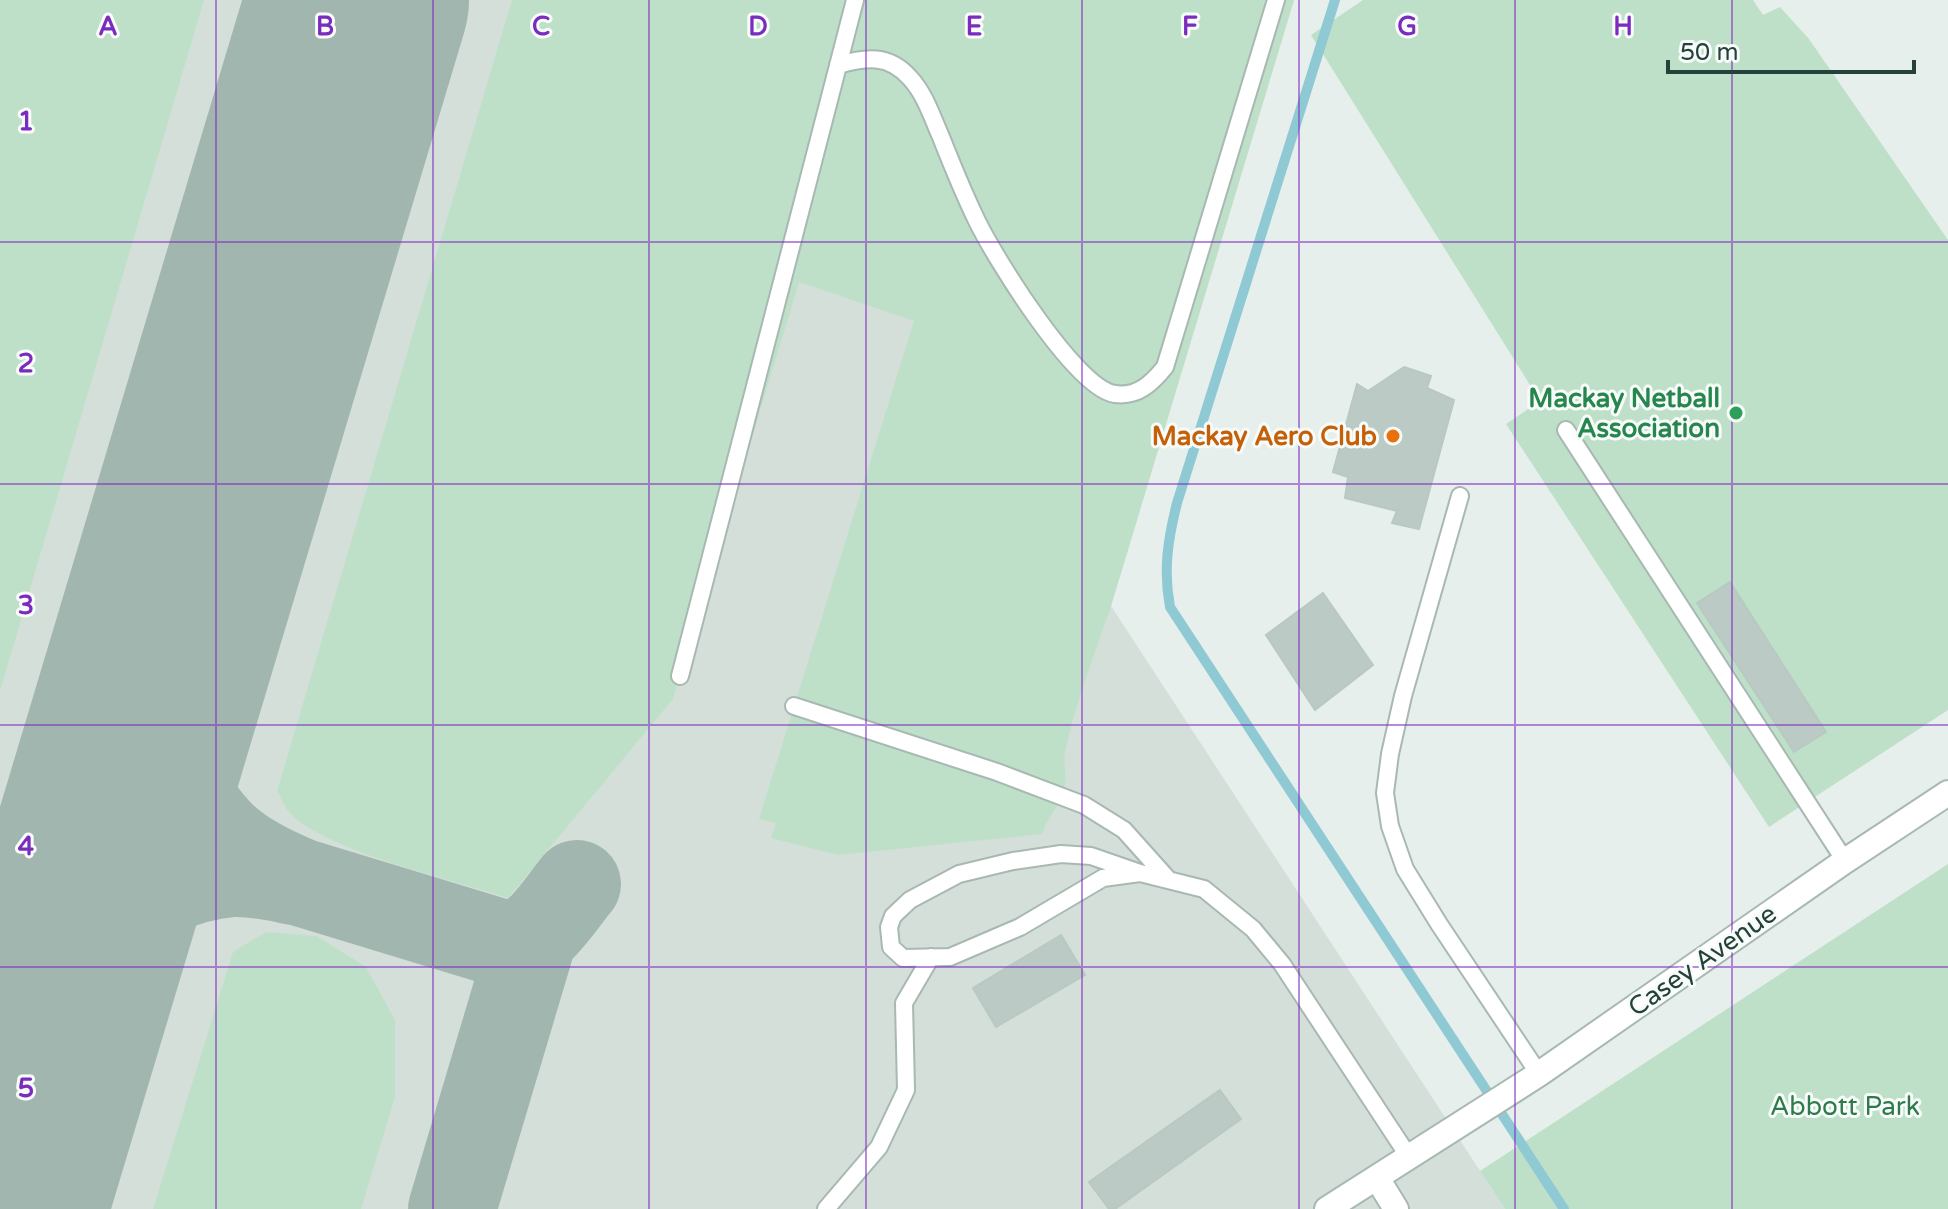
<svg xmlns="http://www.w3.org/2000/svg" width="1948" height="1209" font-family="'Varela Round',sans-serif">
	<rect width="100%" height="100%" fill="#e6efeb"/>
	<path fill="#d4dfda" d="M0,0H1294L1111,606L1505,1209H0Z"/>
	<path fill="#bfe0c8" d="M0,0H204L0,691Z
		M512,0H1294L1111,606C1095,654 1075,703 1065,753C1063,763 1067,774 1065,784C1062,803 1048,816 1042,834L838,855L771,838L776,823L759,819L914,321L799,282L673,699L508,898C456,881 322,850 289,812C284,806 281,797 277,791Z
		M1363,0H1753L1763,15L1780,7L1809,39L1948,240V710L1769,827L1506,424L1540,401L1311,35Z
		M1948,864V1209H1505L1480,1171Z
		M266,932L317,936L366,967L395,1020V1097L361,1209H153L233,952Z"/>
	<g fill="none" stroke-linecap="round" stroke-linejoin="round">
		<path stroke="#8ec9d4" stroke-width="10" d="M1335,0L1177,503C1168,539 1163,570 1170,607L1564,1209"/>
		<path stroke="#a2b6b0" stroke-width="88" d="M166,638C164,665 162,692 165,719C169,759 191,805 220,834C242,856 272,870 300,882L507,945C537,945 559,905 577,884
			M53,1014C67,989 80,961 98,940C131,902 182,877 233,873C255,872 278,878 300,882
			M452,1209L534,934"/>
		<path stroke="#a2b6b0" stroke-width="222" d="M0,1193L358,0"/>
	</g>
	<path fill="#bbcac4" stroke="#b8c9c2" stroke-width="2" d="M1404,367L1431,376L1427,388L1454,400L1419,529L1392,523L1397,511L1345,498L1348,477L1333,472L1357,384L1368,391Z
		M1730,582L1826,732L1794,752L1697,603Z
		M1323,593L1373,665L1315,710L1266,635Z
		M1061,935L1085,975L996,1027L973,988Z
		M1220,1090L1241,1119L1115,1209H1109L1089,1182Z"/>
	<g fill="none" stroke-linecap="round" stroke-linejoin="round">
		<defs>
			<path id="lane" d="M838,65C866,57 889,54 910,78C925,94 932,117 941,137C952,165 964,194 977,221C995,258 1076,389 1115,394C1138,397 1152,383 1165,367L1276,0
				M1566,430L1845,861
				M1460,496L1403,696L1390,754L1385,793L1390,826L1405,869L1439,924L1539,1074
				M680,676L855,0
				M794,706L997,772L1084,805L1124,830L1167,878
				M1140,873L1103,878L1020,927L950,957L903,958L891,947L889,927L893,916L910,900L959,874L1013,861L1061,854L1091,856L1140,873L1204,889L1253,929L1282,964L1409,1157
				M826,1209L879,1147L906,1090L904,1003L931,957"/>
			<path id="street" d="M1377,1178L1396,1209
				M1327,1209L1539,1074L1845,861L1948,793"/>
		</defs>
		<use href="#lane" stroke="#a8b8b2" stroke-width="20"/>
		<use href="#street" stroke="#a8b8b2" stroke-width="28"/>
		<use href="#lane" stroke="#fff" stroke-width="16"/>
		<use href="#street" stroke="#fff" stroke-width="24"/>
	</g>
	<path fill="none" stroke="#7b2cbf" stroke-width="2" stroke-opacity="0.55" d="M216,0V1209M433,0V1209M649,0V1209M866,0V1209M1082,0V1209M1299,0V1209M1515,0V1209M1732,0V1209M0,242H1948M0,484H1948M0,725H1948M0,967H1948"/>
	<circle fill="#2e9e5b" stroke="#f7fbf9" stroke-width="3" cx="1736" cy="413" r="8"/>
	<circle fill="#e8710a" stroke="#f7fbf9" stroke-width="3" cx="1393" cy="436" r="8"/>
	<g text-anchor="middle" stroke-width="6" stroke-linejoin="round" paint-order="stroke">
		<g font-size="26" font-weight="bold" fill="#27864d" stroke="#f7fbf9" text-anchor="end">
			<text x="1720" y="407">Mackay Netball<tspan x="1720" dy="30">Association</tspan></text>
		</g>
		<g font-size="26" font-weight="bold" fill="#c56008" stroke="#f7fbf9" text-anchor="end">
			<text x="1377" y="445">Mackay Aero Club</text>
		</g>
		<g font-size="26" fill="#24423a" stroke="#f7fbf9">
			<text transform="translate(1702 960) rotate(-35)" y="9">Casey Avenue</text>
		</g>
		<g font-size="26" fill="#2d7a4b" stroke="#f7fbf9">
			<text x="1845" y="1115">Abbott Park</text>
		</g>
	</g>
	<g font-size="26" text-anchor="middle" font-weight="bold" fill="#7b2cbf" stroke="#f7fbf9" stroke-width="6" stroke-linejoin="round" paint-order="stroke">
		<text x="108" y="35">A</text>
		<text x="325" y="35">B</text>
		<text x="541" y="35">C</text>
		<text x="758" y="35">D</text>
		<text x="974" y="35">E</text>
		<text x="1190" y="35">F</text>
		<text x="1407" y="35">G</text>
		<text x="1623" y="35">H</text>
		<text x="26" y="130">1</text>
		<text x="26" y="372">2</text>
		<text x="26" y="614">3</text>
		<text x="26" y="855">4</text>
		<text x="26" y="1097">5</text>
	</g>
	<path d="M1668 60v12h246v-12" fill="none" stroke="#24423a" stroke-width="4"/>
	<text x="1680" y="60" font-size="24" fill="#24423a" stroke="#f7fbf9" stroke-width="6" paint-order="stroke">50 m</text>
</svg>
